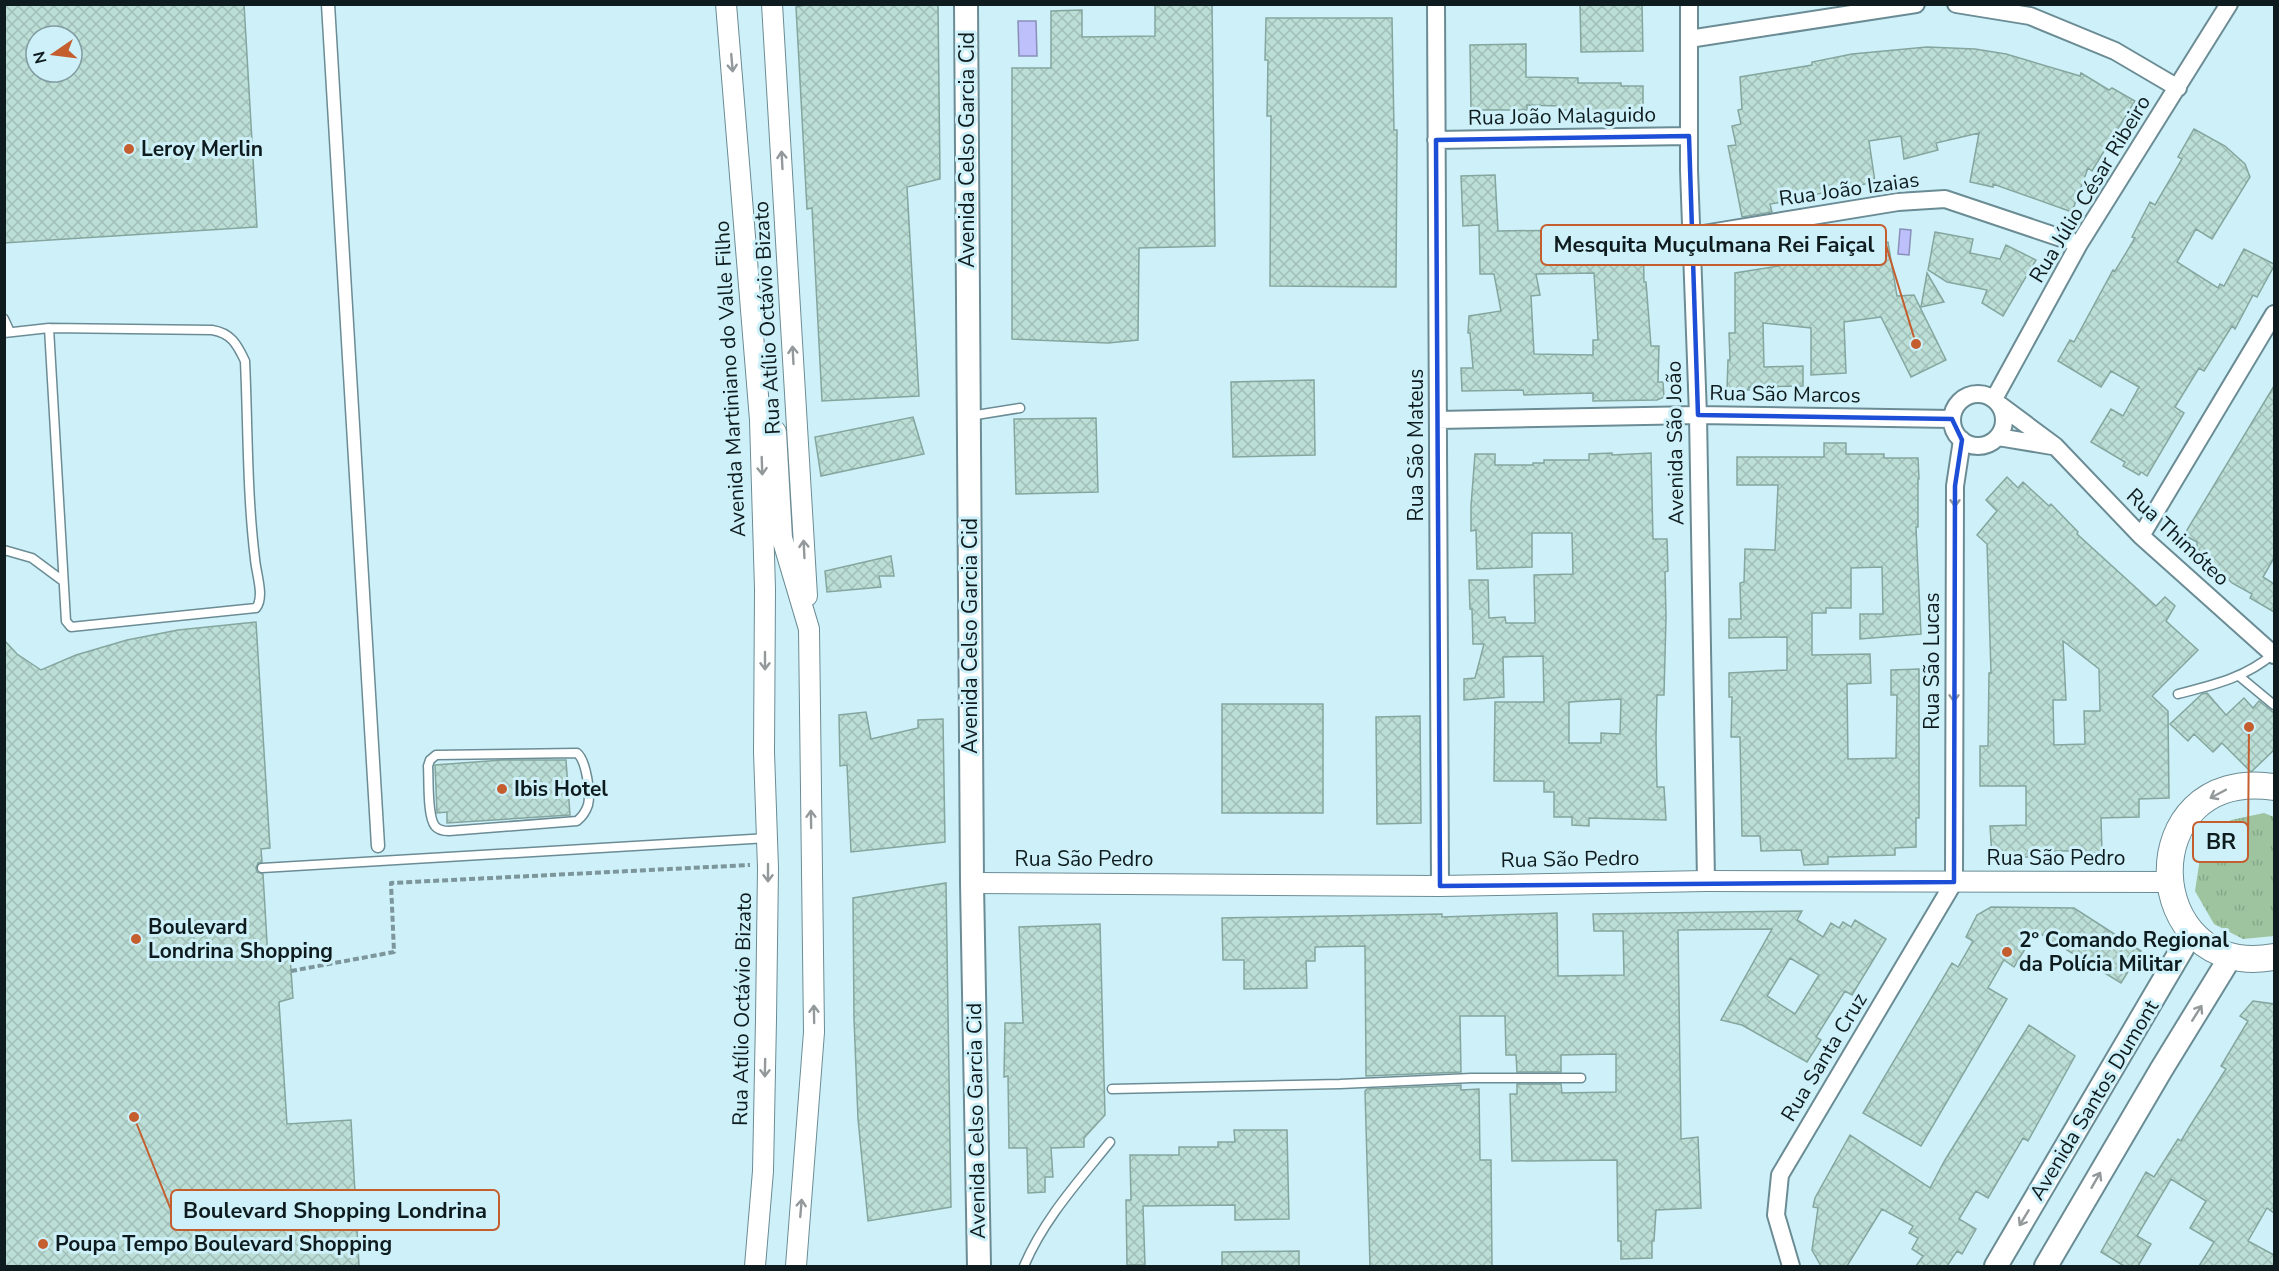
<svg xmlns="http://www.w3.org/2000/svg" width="2279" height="1271" font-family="'Nunito Sans',sans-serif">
	<defs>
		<pattern id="grass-tufts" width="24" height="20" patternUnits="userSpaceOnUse" patternTransform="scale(1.5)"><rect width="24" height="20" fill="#9dc39f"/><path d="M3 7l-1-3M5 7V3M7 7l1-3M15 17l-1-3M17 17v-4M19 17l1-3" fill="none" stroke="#86a788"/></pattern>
		<pattern id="building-cross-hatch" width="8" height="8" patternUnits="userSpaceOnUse" patternTransform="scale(1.5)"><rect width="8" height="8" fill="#bbded6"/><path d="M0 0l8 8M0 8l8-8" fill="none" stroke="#a0beb7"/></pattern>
	</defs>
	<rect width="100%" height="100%" fill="#cef1f9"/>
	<path fill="url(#grass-tufts)" d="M2264,813L2274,817V936L2243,939L2214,924L2195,891L2200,858L2207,841L2231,820Z"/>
	<path fill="#bdc0fb" stroke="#898fb9" stroke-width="1.5" d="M1018,21H1036L1037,56H1019Z
		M1900,229L1911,230L1909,255L1898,254Z"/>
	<path fill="url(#building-cross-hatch)" stroke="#84a69e" stroke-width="1.5" fill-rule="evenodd" d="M4,4H244L257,227L4,243ZM36,36H72V72H36Z
		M809,4H938L940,179L907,187L919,396L822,401L812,208L807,209L796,7Z
		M1155,4H1212L1215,246L1139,248L1138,340L1108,343L1012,339V68H1051V11L1082,10V37L1155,36Z
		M1580,4H1642L1643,51L1581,52Z
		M1266,18H1392L1394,130H1397L1396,287L1270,286L1271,116H1267L1268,60H1265Z
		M1526,44V77L1578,78V83H1621V86H1643V112H1622V115H1578V110H1558V106L1527,105V110H1471L1470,45Z
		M1927,47L1975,49L2006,54L2080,76L2081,73L2109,90L2112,88L2135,101L2092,171L2088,168L2072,212L1993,184V187L1970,182L1979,133L1936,143L1938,150L1904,159L1901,136L1869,141L1875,182L1803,197L1804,199L1770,204L1772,212L1742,217L1728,146L1736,145L1732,126L1741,124L1738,110L1742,109L1740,77L1812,65V62L1852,54Z
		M2194,129L2225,146L2245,164L2250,177L2212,239L2196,229L2177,262L2218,288L2220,284L2224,286L2244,249L2274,264V266L2257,297L2253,295L2235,329L2232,326L2204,371L2199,368L2175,407L2184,413L2147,476L2141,472L2139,475L2123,466L2125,462L2091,442L2111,409L2123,416L2139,387L2111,371L2101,387L2058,361L2070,340L2074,342L2113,270L2115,271L2135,238L2132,237L2150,202L2155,205L2182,159L2178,157Z
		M1495,175L1498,231L1643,229L1644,282H1646L1651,346H1659L1658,382H1663L1664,397L1657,400L1593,401V393L1524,395L1523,390L1462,391L1461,368H1473L1470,333H1468L1469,316L1501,311L1494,274H1480L1479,225L1463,226L1461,176ZM1594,273L1598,340H1593V355L1534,354L1531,296L1540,295L1536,274Z
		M1935,232L1973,239L1970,253L2000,259L2006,245L2036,260L2003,316L1982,303L1987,290L1947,282L1928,270Z
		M1888,242L1897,296L1914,295L1946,360L1911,377L1881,317L1844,322L1846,373L1811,375V328L1763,323L1764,367L1803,366V386L1749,387V390H1727L1728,360H1730L1729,333H1735V273L1779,266L1778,264L1814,257L1813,253Z
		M1927,273L1944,302L1921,307Z
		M1314,380L1315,455L1233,457L1231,382Z
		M2274,386V558L2263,577L2274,584V612L2250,598L2252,594L2232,583L2197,548V542L2184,535Z
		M913,417L924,454L821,476L815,437Z
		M1096,418L1098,492L1016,494L1014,419Z
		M1824,443H1846V454H1884V458H1918L1919,479H1918V527H1916L1921,634L1860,639V614H1883L1882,567L1851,568V608H1826V613H1812V655L1870,654L1871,683L1847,684L1848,759L1896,758L1897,695H1891V670L1919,669V818H1916V847L1895,848V855L1828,857V864L1804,865L1801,850L1761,851L1760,836H1742L1740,737H1731L1732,697H1729V673L1787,670V637L1729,638V619H1741L1740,583L1744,582L1745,549L1775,550L1778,485H1737V457H1824Z
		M1612,453V455L1651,453L1653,539H1667L1668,571L1665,572L1666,617L1664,695H1657L1656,737L1657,787H1664L1666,820L1589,818V826L1572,825V817H1554V792H1544V781H1494L1495,702H1544L1543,656L1503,657L1504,697L1464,700V679L1475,678L1484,644H1473L1472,609H1470L1469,580H1488L1489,618L1505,617L1506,623H1535L1534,575L1573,574L1572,533H1532V567L1477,569L1476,530L1471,531V506L1475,454H1495V465H1533V463H1544V460H1589V454ZM1621,699L1620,734L1601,733V743H1569V702Z
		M2007,477L2018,488L2023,482L2049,506L2051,504L2078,532L2077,534L2156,606L2165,597L2175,606L2166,621L2198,650L2152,696L2168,711L2169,798L2139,799V817L2101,818L2102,853L2083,854V851H2028V857H1992L1990,826L2026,825V786H1980V746H1988L1989,673H1991L1987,544L1977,535L1997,511L1986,500ZM2063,641L2099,669L2100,711H2084L2085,744L2054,745L2053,700H2066Z
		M891,556L894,576H879L881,587L827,592L825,571Z
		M256,622L270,848L261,849L262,862L258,863L256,868L257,872L263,874L268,959L290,957L293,998L279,1002L287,1124L351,1120L359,1266H4V640L17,654L41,670L76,655L127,640L178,630Z
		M2207,693L2226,715L2244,698L2253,708L2259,701L2274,713V750L2251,772L2222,743L2213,752L2194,734L2188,741L2170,724L2202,694Z
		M1222,704H1323V813H1222Z
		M866,712L871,739L918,728V720L943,719L945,842L851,852L847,765L840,766L839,715Z
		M1420,716L1421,823L1377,824L1376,717Z
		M502,760H566L570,815L447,823V812L437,813L435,765Z
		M946,883L951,1207L868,1221L858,1119L854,1019L853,898Z
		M1991,907L2074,908L2141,951L2121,983L2036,931L2014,967L2004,960L1988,988L2007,999L1921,1146L1863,1113L1952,963L1958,967L1973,941L1966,937L1977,915Z
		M1802,911L1797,920L1823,937L1831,923L1839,928L1843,922L1851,927L1855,920L1886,939L1852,995L1845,991L1816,1037L1821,1040L1807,1062L1742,1025L1721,1020L1772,929L1678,930L1681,1139L1698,1137L1701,1208L1656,1210L1654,1241H1652V1258L1621,1259V1241H1618L1617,1160L1512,1161L1510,1094H1517V1084H1561L1562,1093L1616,1092V1054L1561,1055V1072H1517L1516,1055H1506L1505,1016H1460L1461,1072L1366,1076L1365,946L1315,947V961H1306L1307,988L1244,989V960H1223L1222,918L1442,914V917L1557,913L1558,976L1624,975L1623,931H1594L1593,914ZM1790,958L1819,975L1795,1014L1767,996Z
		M1100,924L1105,1115L1084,1138V1147L1051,1148L1053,1177H1045V1192L1028,1193L1027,1148H1009L1008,1076L1004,1077L1005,1023H1023L1019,927Z
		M2253,1001L2274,1004V1213L2267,1208L2248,1241L2274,1255V1266H2199L2214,1242L2190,1228L2206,1201L2171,1179L2137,1236L2151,1244L2138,1266H2124L2101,1252L2146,1172L2154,1177L2178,1139L2181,1141L2190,1126L2226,1069L2221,1066L2248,1021L2240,1016Z
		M2029,1025L2075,1056L2028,1141L2023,1138L1988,1198L1976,1191L1959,1219L1976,1229L1962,1254L1957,1251L1947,1266H1916L1923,1256L1912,1249L1918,1238L1909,1233L1913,1226L1882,1209L1847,1266H1821L1812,1250L1818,1208L1813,1207L1815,1198L1850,1135L1930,1188L1945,1160Z
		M1461,1085V1090L1479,1089L1480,1160H1491L1492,1266H1370L1365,1091L1367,1089Z
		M1234,1130H1287L1289,1219L1235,1220V1205L1143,1206L1145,1265H1127L1126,1200H1131L1130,1155H1179V1147H1218V1142H1235Z
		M1299,1251V1266H1222V1252Z"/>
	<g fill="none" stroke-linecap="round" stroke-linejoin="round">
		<defs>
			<path id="service" d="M4,319L10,332
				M4,333L49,328L212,330C231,333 237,344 245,361C248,427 247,494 255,559C256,573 265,597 256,608L71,627L66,621L49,328
				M970,416L1020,408
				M4,550L32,558L63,581
				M2239,676L2274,705
				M2178,694C2213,685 2245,678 2273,654
				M577,753C586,760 591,793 588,805C586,811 582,817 577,821L449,831C444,831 438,830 435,826C427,816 429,779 428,766L430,760L436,755Z
				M262,868L767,838
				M1112,1089L1340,1084L1471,1078H1581
				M1024,1266C1044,1219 1078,1182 1110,1142"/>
			<path id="pedestrian" d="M328,4L378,846"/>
			<path id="minor" d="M1436,4L1440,886
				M1689,4V170L1698,415L1706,881
				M1956,4L2030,16L2115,51L2178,88
				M1689,39L1916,4
				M1436,140L1689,136
				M1691,236L1898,202L1945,199L2079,244
				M1952 420a26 26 0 1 1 52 0a26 26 0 1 1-52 0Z
				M1994,399L2079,244L2229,4
				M2000,405L2055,446L2141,536L2274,655
				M1438,420L1698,415L1952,419
				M1998,437L2052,446
				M2141,536L2274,314
				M1791,1266L1776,1215L1780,1175L1954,882L1955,486L1962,440"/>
			<path id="tertiary" d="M726,4L760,420L765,589L764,752L768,868L766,1019L763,1171L755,1266
				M772,4L807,596
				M760,420L769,423L776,432L782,538L809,629L814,1032L796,1266
				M972,883L1440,886L1706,881L2169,882"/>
			<path id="secondary" d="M966,4L972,883L979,1266
				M1996,1266L2192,932
				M2046,1266L2161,1070L2231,956"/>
			<path id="primary" d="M2274,787C2131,766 2139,981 2274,957"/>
		</defs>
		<use href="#service" stroke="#6b8c94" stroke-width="11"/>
		<use href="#pedestrian" stroke="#6b8c94" stroke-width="15"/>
		<use href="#minor" stroke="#6b8c94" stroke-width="20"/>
		<use href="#tertiary" stroke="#6b8c94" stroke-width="22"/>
		<use href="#secondary" stroke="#6b8c94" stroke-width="26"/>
		<use href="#primary" stroke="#6b8c94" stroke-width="28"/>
		<path stroke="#7c969c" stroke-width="4" stroke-dasharray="6 3" stroke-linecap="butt" d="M291,971L394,952L391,883L750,865"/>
		<use href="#service" stroke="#fff" stroke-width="8"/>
		<use href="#pedestrian" stroke="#fff" stroke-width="12"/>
		<use href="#minor" stroke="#fff" stroke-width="16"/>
		<use href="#tertiary" stroke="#fff" stroke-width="20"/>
		<use href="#secondary" stroke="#fff" stroke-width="22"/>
		<use href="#primary" stroke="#fff" stroke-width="26"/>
	</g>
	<defs><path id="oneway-shaft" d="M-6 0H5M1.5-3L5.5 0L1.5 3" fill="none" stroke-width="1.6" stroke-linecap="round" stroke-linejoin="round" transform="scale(1.5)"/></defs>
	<g stroke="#93999a">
		<use href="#oneway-shaft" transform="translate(732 63) rotate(85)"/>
		<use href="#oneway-shaft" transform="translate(782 160) rotate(-93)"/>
		<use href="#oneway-shaft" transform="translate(793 355) rotate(-93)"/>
		<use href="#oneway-shaft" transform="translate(762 466) rotate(88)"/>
		<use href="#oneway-shaft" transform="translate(1955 498) rotate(90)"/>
		<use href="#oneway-shaft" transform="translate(804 549) rotate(-93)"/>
		<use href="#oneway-shaft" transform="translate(765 661) rotate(90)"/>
		<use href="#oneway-shaft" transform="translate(1954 693) rotate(90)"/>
		<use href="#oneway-shaft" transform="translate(2218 794) rotate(152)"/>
		<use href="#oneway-shaft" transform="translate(811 819) rotate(-91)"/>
		<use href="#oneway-shaft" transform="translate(768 873) rotate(90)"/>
		<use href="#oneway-shaft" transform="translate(2197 1013) rotate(-58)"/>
		<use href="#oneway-shaft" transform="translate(814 1014) rotate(-91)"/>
		<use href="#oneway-shaft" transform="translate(765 1068) rotate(91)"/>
		<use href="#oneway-shaft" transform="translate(2096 1180) rotate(-60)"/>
		<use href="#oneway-shaft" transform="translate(801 1208) rotate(-85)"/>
		<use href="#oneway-shaft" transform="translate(2024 1218) rotate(121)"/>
	</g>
	<path fill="none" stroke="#1d4ed8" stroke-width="4.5" stroke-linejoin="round" d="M1689,136L1698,415L1952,419L1962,440L1955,486L1954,882L1440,886L1436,140Z"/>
	<g fill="#c45e2e" stroke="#cef1f9" stroke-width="2">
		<circle cx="129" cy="149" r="6"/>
		<circle cx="502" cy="789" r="6"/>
		<circle cx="136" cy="939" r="6"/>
		<circle cx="2007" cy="952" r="6"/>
		<circle cx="43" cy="1244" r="6"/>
	</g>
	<g text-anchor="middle" stroke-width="6" stroke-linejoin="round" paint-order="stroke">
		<g font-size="21" fill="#0f1c1f" stroke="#cef1f9">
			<text transform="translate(1562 116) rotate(-1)" y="7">Rua João Malaguido</text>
			<text transform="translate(967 150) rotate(-90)" y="7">Avenida Celso Garcia Cid</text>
			<text transform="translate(1849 189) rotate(-8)" y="7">Rua João Izaias</text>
			<text transform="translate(2090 189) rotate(-59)" y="7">Rua Júlio César Ribeiro</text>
			<text transform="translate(767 318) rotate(-93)" y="7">Rua Atílio Octávio Bizato</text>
			<text transform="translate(730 379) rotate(-93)" y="7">Avenida Martiniano do Valle Filho</text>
			<text transform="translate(1785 394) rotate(1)" y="7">Rua São Marcos</text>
			<text transform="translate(1675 443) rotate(-91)" y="7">Avenida São João</text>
			<text transform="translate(1416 445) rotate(-90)" y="7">Rua São Mateus</text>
			<text transform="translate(2178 537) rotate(43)" y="7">Rua Thimóteo</text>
			<text transform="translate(970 636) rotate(-90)" y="7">Avenida Celso Garcia Cid</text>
			<text transform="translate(1932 661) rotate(-90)" y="7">Rua São Lucas</text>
			<text x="2056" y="865">Rua São Pedro</text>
			<text x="1084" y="866">Rua São Pedro</text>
			<text transform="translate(1570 859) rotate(-1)" y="7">Rua São Pedro</text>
			<text transform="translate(742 1009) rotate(-89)" y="7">Rua Atílio Octávio Bizato</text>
			<text transform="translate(1824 1057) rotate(-59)" y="7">Rua Santa Cruz</text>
			<text transform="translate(2094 1100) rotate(-59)" y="7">Avenida Santos Dumont</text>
			<text transform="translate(976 1121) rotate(-91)" y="7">Avenida Celso Garcia Cid</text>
		</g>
		<g font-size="21" font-weight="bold" fill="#0f1c1f" stroke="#cef1f9" text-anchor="start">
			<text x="141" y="156">Leroy Merlin</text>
			<text x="514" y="796">Ibis Hotel</text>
			<text x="148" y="934">Boulevard<tspan x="148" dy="24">Londrina Shopping</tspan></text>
			<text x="2019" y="947">2º Comando Regional<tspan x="2019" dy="24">da Polícia Militar</tspan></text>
			<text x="55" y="1251">Poupa Tempo Boulevard Shopping</text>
		</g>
	</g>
	<path fill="none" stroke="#c45e2e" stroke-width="2" d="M1916 344L1886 245M2249 727L2248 842M134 1117L171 1210"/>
	<g fill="#c45e2e" stroke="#cef1f9" stroke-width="2">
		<circle cx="1916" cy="344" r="6"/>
		<circle cx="2249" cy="727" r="6"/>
		<circle cx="134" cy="1117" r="6"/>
	</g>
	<g fill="#cef1f9" stroke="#c45e2e" stroke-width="2">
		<rect x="1541" y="225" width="345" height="40" rx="6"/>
		<rect x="2193" y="822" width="55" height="40" rx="6"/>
		<rect x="171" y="1190" width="328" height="40" rx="6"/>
	</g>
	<g font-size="22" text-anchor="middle" font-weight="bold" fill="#0f1c1f">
		<text x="1714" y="252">Mesquita Muçulmana Rei Faiçal</text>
		<text x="2221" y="849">BR</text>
		<text x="335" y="1218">Boulevard Shopping Londrina</text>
	</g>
	<rect width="2279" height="1271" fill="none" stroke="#0f1c1f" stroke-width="12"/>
	<g transform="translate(54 54) rotate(256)"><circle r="28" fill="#cef1f9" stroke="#829ca2" stroke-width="1.5"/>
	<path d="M0-4.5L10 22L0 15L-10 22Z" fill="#c45e2e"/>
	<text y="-9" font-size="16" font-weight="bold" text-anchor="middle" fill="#0f1c1f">N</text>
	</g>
</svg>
